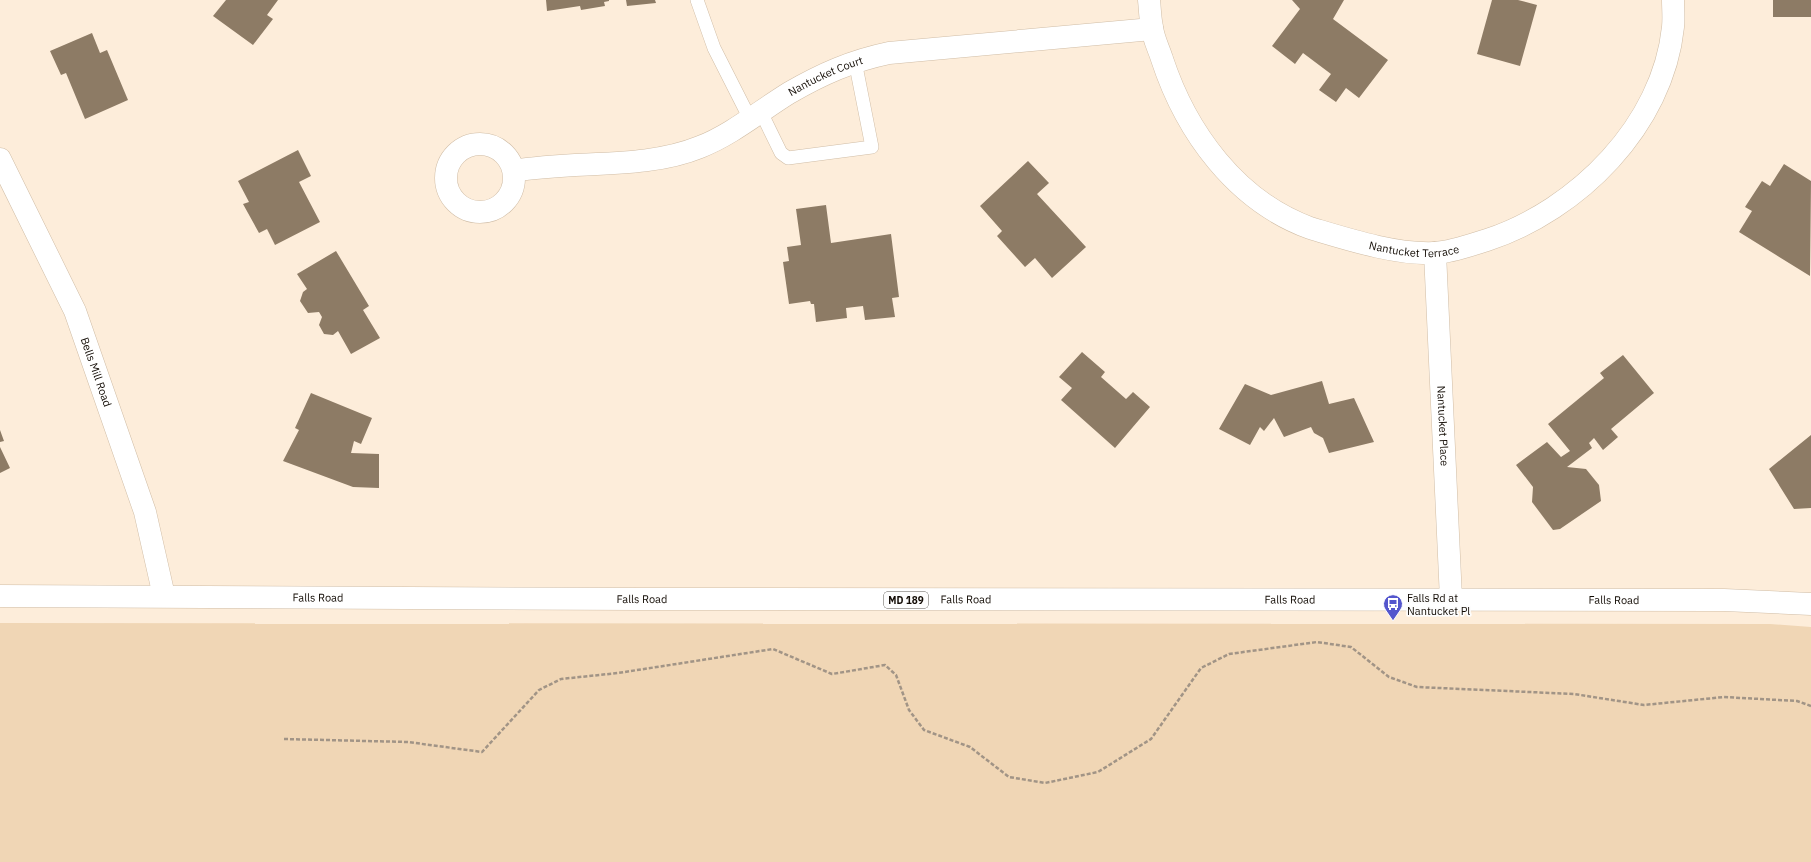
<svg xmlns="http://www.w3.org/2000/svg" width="1811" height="862" font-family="'IBM Plex Sans',sans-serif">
	<rect width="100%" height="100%" fill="#fdedda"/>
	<path fill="#f0d6b5" d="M0,623L1770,624L1811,627V862H0Z"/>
	<path fill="#8d7b65" d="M226,0H278L267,15L273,19L253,45L213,16Z
		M546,0H609V1L604,2L605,6L581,10L580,6L547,11Z
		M626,0H655L656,3L627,6Z
		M1292,0H1344L1333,19L1388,60L1359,98L1346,88L1336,102L1319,90L1331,74L1303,53L1295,64L1272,46L1300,9Z
		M1492,0H1518L1537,5L1520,66L1477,54Z
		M1773,0H1811V17H1773Z
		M92,33L100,53L107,50L128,100L85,119L66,73L61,75L50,51Z
		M298,150L311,176L299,182L320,222L275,245L267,229L259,233L243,204L249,202L238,181Z
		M1028,161L1049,183L1037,194L1086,247L1052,278L1035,258L1025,267L997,236L1002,231L980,206Z
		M1784,164L1811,181L1810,276L1739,232L1752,211L1745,207L1762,181L1770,186Z
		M826,205L831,243L891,234L899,297L892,298L895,317L865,320L863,306L846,308L847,318L816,322L814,304H811L810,301L789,304L783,262L789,261L787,247L801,245L796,209Z
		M336,251L369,306L363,310L380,338L351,354L338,331L333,335L324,334L319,325L322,317L319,312L308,313L300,301L303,292L307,289L297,274Z
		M1082,352L1105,372L1101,377L1126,399L1133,392L1150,407L1115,448L1061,400L1072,388L1059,377Z
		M1623,355L1654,393L1611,429L1618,437L1603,450L1594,438L1589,443L1592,448L1567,467L1586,469L1599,485L1601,501L1560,529L1553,530L1532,502L1533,487L1516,465L1547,442L1561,457L1570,451L1548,424L1604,378L1600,373Z
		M1322,381L1329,404L1354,398L1374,442L1329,453L1323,438L1314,433L1311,427L1284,437L1274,418L1264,431L1260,427L1250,445L1219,429L1245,384L1271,395Z
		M311,393L372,418L361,444L354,441L351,453L379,454V488L353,487L283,461L299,430L295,428Z
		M0,430L4,441L0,442Z
		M1811,435V508L1794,509L1769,469Z
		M0,447L10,468L0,473Z"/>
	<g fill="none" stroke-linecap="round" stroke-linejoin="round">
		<defs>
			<path id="lane" d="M697,0L714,48L750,119
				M761,112L781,153L788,158L872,147L855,61"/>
			<g id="street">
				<path id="s1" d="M1149,0C1150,9 1150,18 1152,27C1153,38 1159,49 1162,59C1186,132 1236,201 1310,228C1347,239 1396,255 1435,253C1452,252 1471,245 1487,240C1578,210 1663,125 1673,27C1674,18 1673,9 1673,0"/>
				<circle cx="480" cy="178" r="34"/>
				<path id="s2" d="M514,171C574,160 644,170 700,147C731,135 760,111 789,93C822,74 851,61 889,53L1152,29"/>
				<path id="s3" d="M1435,253L1451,599"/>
			</g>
			<g id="secondary">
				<path id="s4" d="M0,159L75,311L145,512L164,596"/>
			</g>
			<g id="primary">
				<path id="s5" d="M0,596L640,599L1724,600L1811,604"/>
			</g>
		</defs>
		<use href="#lane" stroke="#d0bda6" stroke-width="14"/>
		<use href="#street" stroke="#d0bda6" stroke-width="23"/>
		<use href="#secondary" stroke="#d0bda6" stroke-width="23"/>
		<use href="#primary" stroke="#d0bda6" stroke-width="23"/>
		<path stroke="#a19486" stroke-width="2.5" stroke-dasharray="4 2" stroke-linecap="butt" d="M284,739L408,742L482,752L539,690L561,679L618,673L773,649L832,674L885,665L896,675L909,710L924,730L970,747L1009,777L1045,783L1098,772L1151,739L1201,668L1229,654L1317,642L1351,647L1389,677L1417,687L1574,694L1644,705L1724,697L1797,701L1811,706"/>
		<use href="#lane" stroke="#fff" stroke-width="13"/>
		<use href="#street" stroke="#fff" stroke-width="22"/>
		<use href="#secondary" stroke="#fff" stroke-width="22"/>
		<use href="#primary" stroke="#fff" stroke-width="22"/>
	</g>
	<defs>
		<symbol id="bus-pin" viewBox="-11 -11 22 30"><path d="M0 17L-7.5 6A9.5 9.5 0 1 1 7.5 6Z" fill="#5456cd" stroke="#fdfdfd"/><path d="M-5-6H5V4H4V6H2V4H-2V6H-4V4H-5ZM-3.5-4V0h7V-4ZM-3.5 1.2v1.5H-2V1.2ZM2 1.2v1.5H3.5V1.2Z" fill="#fff"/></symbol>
	</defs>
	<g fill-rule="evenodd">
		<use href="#bus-pin" x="1382" y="593" width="22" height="30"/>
	</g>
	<g text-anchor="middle" stroke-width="3.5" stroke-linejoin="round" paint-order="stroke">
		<rect fill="#fdfdfd" stroke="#58544f" stroke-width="1" x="884" y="592" width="44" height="16" rx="3"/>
		<g font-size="10" font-weight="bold" fill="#120b04">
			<text x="906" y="604">MD 189</text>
		</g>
		<g font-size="11" fill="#120b04" stroke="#fdfdfd">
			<text dy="4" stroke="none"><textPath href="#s2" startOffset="333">Nantucket Court</textPath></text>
			<text dy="4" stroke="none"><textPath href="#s1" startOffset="400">Nantucket Terrace</textPath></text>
			<text dy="4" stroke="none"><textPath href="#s4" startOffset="234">Bells Mill Road</textPath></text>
			<text dy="4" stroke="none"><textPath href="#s3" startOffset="173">Nantucket Place</textPath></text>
			<text dy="4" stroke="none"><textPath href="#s5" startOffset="318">Falls Road</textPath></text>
			<text dy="4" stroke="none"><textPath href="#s5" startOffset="642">Falls Road</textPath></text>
			<text dy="4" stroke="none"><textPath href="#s5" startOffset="966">Falls Road</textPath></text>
			<text dy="4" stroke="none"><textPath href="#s5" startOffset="1290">Falls Road</textPath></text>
			<text dy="4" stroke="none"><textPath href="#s5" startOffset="1614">Falls Road</textPath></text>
		</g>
		<g font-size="11" fill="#120b04" stroke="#fdfdfd" text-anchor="start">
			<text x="1407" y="602">Falls Rd at<tspan x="1407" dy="13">Nantucket Pl</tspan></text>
		</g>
	</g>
</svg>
